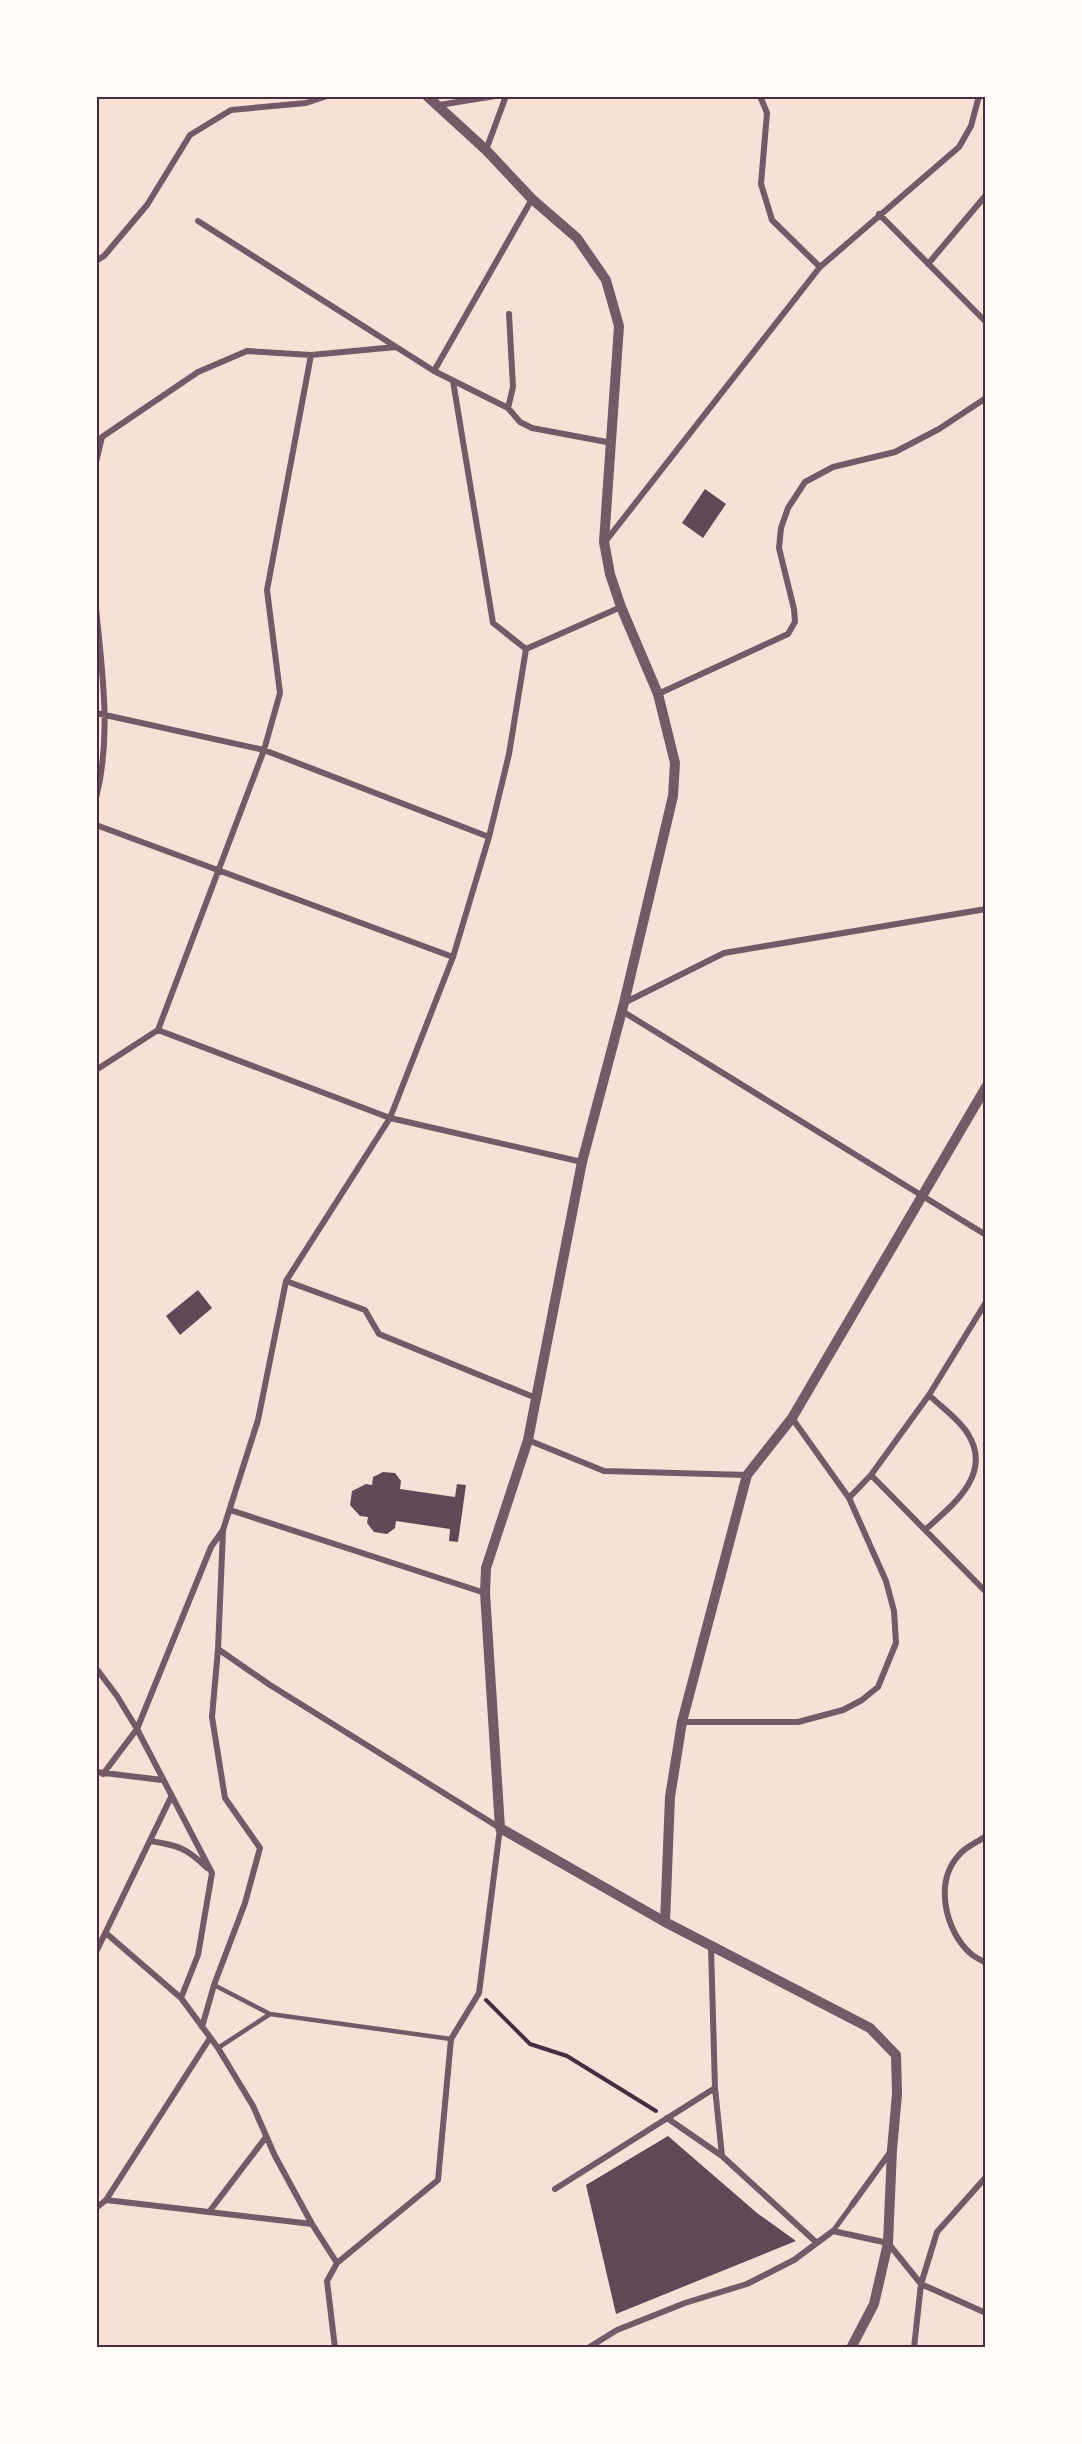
<svg xmlns="http://www.w3.org/2000/svg" width="1082" height="2444" font-family="'Archivo Narrow',sans-serif">
	<rect width="100%" height="100%" fill="#f7e1d7"/>
	<path fill="#644757" d="M705,489L726,504L703,538L682,523Z
		M198,1290L212,1308L180,1335L166,1316Z
		M383,1472L395,1473L401,1481L400,1489L455,1497L457,1484L466,1485L458,1542L449,1541L450,1529L396,1521L395,1528L387,1534L374,1532L367,1523L368,1517L360,1516L350,1505L352,1491L366,1484L372,1485L373,1477Z
		M668,2136L757,2213L796,2241L616,2314L586,2185Z"/>
	<g fill="none" stroke-linecap="round" stroke-linejoin="round">
		<path stroke="#4a2c40" stroke-width="4" d="M486,2000L530,2044L567,2056L656,2111"/>
		<path stroke="#755966" stroke-width="4.5" d="M214,1985L270,2014L451,2039
			M218,2048L270,2014"/>
		<path stroke="#755966" stroke-width="5" d="M833,2231L852,2205"/>
		<path stroke="#755966" stroke-width="6" d="M760,96L767,113L761,184L772,220L820,267
			M439,105L495,96
			M486,150L506,96
			M879,214L986,322
			M198,221L434,371L508,408L513,387L509,314
			M96,261L104,256L147,205L190,135L231,110L306,103L327,96
			M928,264L986,195
			M434,371L532,199
			M508,408L520,422L532,428L612,443
			M96,462L102,437L198,372L247,351L311,355L396,347
			M605,542L820,267L959,147L971,126L979,96
			M96,608C102,671 112,736 96,798
			M526,649L621,607
			M658,694L788,634L795,622L794,609L779,548L781,528L788,508L805,482L833,467L895,452L939,429L986,398
			M96,713L264,750L489,837
			M96,825L453,957
			M624,1003L724,953L986,909
			M622,1011L986,1235
			M158,1030L264,750L280,693L267,590L311,355
			M158,1030L390,1118L582,1162
			M96,1070L158,1030
			M286,1281L365,1310L379,1334L536,1398
			M528,1440L604,1471L747,1475
			M871,1475L929,1395L986,1302
			M849,1498L871,1475L986,1592
			M230,1510L485,1593
			M926,1529C953,1505 993,1474 968,1434C959,1419 941,1407 929,1395
			M218,1649L270,1685L500,1828L479,1993L451,2039L438,2180L337,2263L327,2281L335,2348
			M96,1668L117,1696L137,1729L212,1873L198,1955L181,1998
			M682,1722H798L843,1710L862,1700L878,1687L896,1643L894,1611L886,1581L849,1498L792,1418
			M96,1772L162,1780
			M103,1774L137,1729L211,1547L223,1530L258,1420L286,1281L390,1118L453,957L489,837L509,754L526,649L493,623L453,381
			M986,1836C978,1842 965,1847 959,1855C934,1882 945,1930 970,1953C974,1957 981,1960 986,1963
			M150,1841C177,1845 187,1848 207,1868
			M107,1934L181,1998L218,2048L253,2106L275,2156L312,2224L337,2263
			M711,1947L715,2088L722,2156L817,2243
			M96,1952L171,1797
			M202,2027L214,1985L245,1903L260,1848L225,1798L212,1717L218,1649L223,1531
			M667,2118L722,2156
			M555,2189L715,2088
			M106,2200L312,2224
			M852,2205L891,2151
			M96,2208L106,2200L210,2038
			M209,2212L266,2137
			M588,2348L617,2330L685,2303L747,2284L794,2260L833,2231L888,2243L921,2284L986,2313
			M914,2348L921,2284L937,2232L986,2177"/>
		<path stroke="#755966" stroke-width="10" d="M427,96L486,150L532,199L577,238L606,280L619,326L604,542L610,574L621,607L658,694L675,763L673,796L624,1003L582,1162L528,1440L486,1568L485,1593L500,1828L665,1922L870,2028L896,2055L897,2094L892,2150L888,2243L874,2304L851,2348
			M665,1922L670,1797L682,1722L747,1475L792,1418L986,1087"/>
	</g>
	<rect width="1082" height="2444" fill="none" stroke="#fffaf5" stroke-width="195"/>
	<rect x="98" y="98" width="886" height="2248" fill="none" stroke="#4a2c40" stroke-width="2"/>
</svg>
